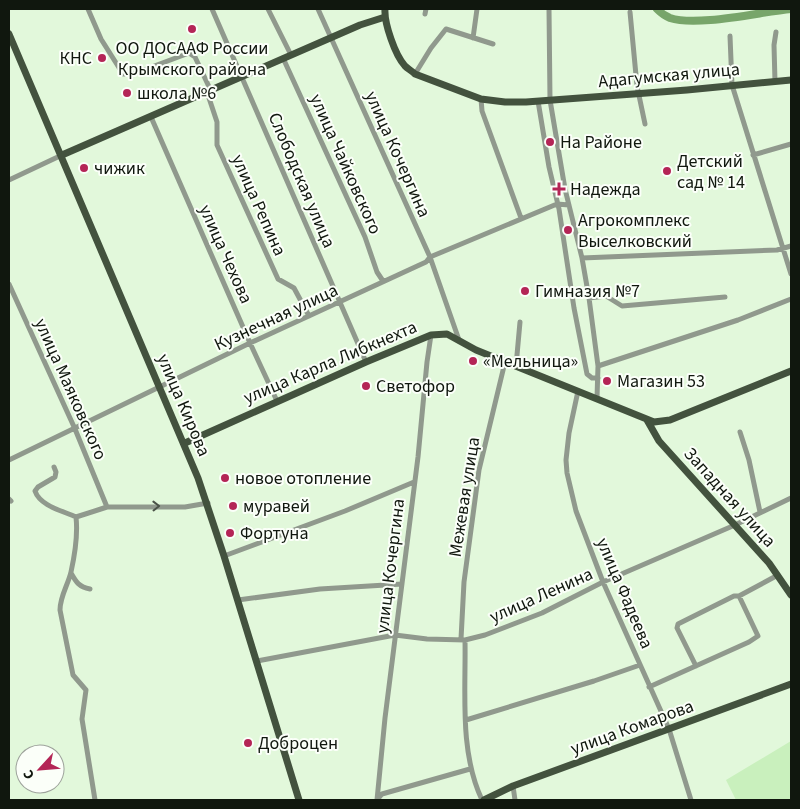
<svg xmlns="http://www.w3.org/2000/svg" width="800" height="809" font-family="'Source Sans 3',sans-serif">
	<rect width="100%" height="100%" fill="#e2f8db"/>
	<path fill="#c9f0bd" d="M791,741V800H736L726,780Z"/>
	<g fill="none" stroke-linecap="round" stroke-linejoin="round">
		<path stroke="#78a56a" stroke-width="8" d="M657,9C660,12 665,16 670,18C697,27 760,12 791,9"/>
		<path stroke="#90998d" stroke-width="5" d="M88,9L101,39L123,74H133L189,53L195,57L211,91
			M212,9L366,362
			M268,9L291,55
			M318,9L430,257L459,340
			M549,9L550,100L565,189L582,258L589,298L598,366L597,398
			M630,12L637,86L645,124
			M425,14L426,9
			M730,36L732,85L791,274
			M473,38L477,9
			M283,58L365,237L377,272L383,281
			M415,74L431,48L446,29L493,44
			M775,82L774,45L776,32
			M207,92L217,122V145L278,279L294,288L309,316
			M481,99L482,111L521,218
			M538,101L549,167L559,209L574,308L587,374L592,378H598
			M151,117L250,343L277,401
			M753,155L791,144
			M9,180L62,155
			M582,258L777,250L791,246
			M9,284L75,429L107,507
			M589,298L606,296L622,306L725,297
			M516,366L520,322
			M598,366L738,320L791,299
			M578,391L569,433L566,460L567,473L576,511L603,582L669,729L691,800
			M740,432L749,460L760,512
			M9,460L250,343L426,262L430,257L557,204L569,205
			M54,467L56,472L55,477L38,487L35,491C40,506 63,511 76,517L107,507H185L208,503
			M9,499L11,501
			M76,517C78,535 75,554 71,572C68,585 60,596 60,610L73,675L86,690L82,719L95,800
			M224,556L345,511L414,482
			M71,573C76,582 79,587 90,589
			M238,600L320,589L402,584
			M461,639L464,582L479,470L505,362
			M465,640C466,692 459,751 482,800
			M257,661L395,635L427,639L465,640L485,635L542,613L603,582L735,525L791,498
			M696,666L677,628L678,624L734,596H739L778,575
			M649,687L749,642L758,636L739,596
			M466,720L594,681L640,665
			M513,786L515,800
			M377,800L385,718L418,457L427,362L431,335
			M377,800L382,794L470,769"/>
		<path stroke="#43523e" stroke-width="7" d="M385,9C384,23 395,55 405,66C408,69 412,71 415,74L481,99L505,102H526L687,90L791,80
			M9,34L198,478L224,556L299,800
			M62,155L360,25L385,17
			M647,420L659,441L769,563L791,595
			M185,443L366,362L431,335L447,334L476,350L654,422L670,420L791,371
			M484,800L513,786L791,684"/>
	</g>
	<defs><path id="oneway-chevron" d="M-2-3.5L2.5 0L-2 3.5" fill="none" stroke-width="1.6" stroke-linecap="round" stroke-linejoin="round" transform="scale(1.25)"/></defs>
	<use stroke="#4a5247" href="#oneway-chevron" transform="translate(156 506) rotate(-1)"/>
	<g fill="#b42556" stroke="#fbfff9" stroke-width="2">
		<circle cx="192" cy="29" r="5"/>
		<circle cx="102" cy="58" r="5"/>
		<circle cx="127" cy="93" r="5"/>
		<circle cx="550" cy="142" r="5"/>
		<circle cx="84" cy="168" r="5"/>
		<circle cx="667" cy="171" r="5"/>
		<path d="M556.5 181.5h5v5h5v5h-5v5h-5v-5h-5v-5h5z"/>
		<circle cx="568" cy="230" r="5"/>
		<circle cx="525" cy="291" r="5"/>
		<circle cx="473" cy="361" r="5"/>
		<circle cx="607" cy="381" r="5"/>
		<circle cx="366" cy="386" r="5"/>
		<circle cx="225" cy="478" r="5"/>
		<circle cx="233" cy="506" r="5"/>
		<circle cx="230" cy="533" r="5"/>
		<circle cx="248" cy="743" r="5"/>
	</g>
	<g text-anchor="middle" stroke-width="4" stroke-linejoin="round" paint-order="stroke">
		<g font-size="18" fill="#10170e" stroke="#fbfff9" text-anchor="start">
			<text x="192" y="54" text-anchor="middle">ОО ДОСААФ России<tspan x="192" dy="21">Крымского района</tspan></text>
			<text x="92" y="64" text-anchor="end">КНС</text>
			<text x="137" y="99">школа №6</text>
			<text x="560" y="148">На Районе</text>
			<text x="677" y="167">Детский<tspan x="677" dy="21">сад № 14</tspan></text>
			<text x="94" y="174">чижик</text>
			<text x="570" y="195">Надежда</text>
			<text x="578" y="226">Агрокомплекс<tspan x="578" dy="21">Выселковский</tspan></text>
			<text x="535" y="297">Гимназия №7</text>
			<text x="483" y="367">«Мельница»</text>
			<text x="617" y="387">Магазин 53</text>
			<text x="376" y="392">Светофор</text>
			<text x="235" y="484">новое отопление</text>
			<text x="243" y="512">муравей</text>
			<text x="240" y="539">Фортуна</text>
			<text x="258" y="749">Доброцен</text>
		</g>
		<g font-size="18" fill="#10170e" stroke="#fbfff9">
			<text transform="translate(669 75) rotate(-5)" y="6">Адагумская улица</text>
			<text transform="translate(398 154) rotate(66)" y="6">улица Кочергина</text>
			<text transform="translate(346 164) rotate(66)" y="6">улица Чайковского</text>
			<text transform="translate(302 180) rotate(67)" y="6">Слободская улица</text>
			<text transform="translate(259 205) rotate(66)" y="6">улица Репина</text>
			<text transform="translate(226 254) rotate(66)" y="6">улица Чехова</text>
			<text transform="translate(276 317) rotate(-25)" y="6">Кузнечная улица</text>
			<text transform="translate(330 362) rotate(-23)" y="6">улица Карла Либкнехта</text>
			<text transform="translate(71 389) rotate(66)" y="6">улица Маяковского</text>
			<text transform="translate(184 405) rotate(67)" y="6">улица Кирова</text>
			<text transform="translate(464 497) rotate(-81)" y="6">Межевая улица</text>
			<text transform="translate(730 497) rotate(48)" y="6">Западная улица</text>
			<text transform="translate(390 566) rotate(-83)" y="6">улица Кочергина</text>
			<text transform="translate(625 593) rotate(67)" y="6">улица Фадеева</text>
			<text transform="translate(541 595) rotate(-24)" y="6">улица Ленина</text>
			<text transform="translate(632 727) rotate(-20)" y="6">улица Комарова</text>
		</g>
	</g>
	<rect width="800" height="809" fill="none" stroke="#10170e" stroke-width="20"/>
	<g transform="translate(40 769) rotate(244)"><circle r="24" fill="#fbfff9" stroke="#9da29b"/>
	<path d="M0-4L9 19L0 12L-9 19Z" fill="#b42556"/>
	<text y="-8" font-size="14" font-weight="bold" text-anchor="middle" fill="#10170e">С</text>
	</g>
</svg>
